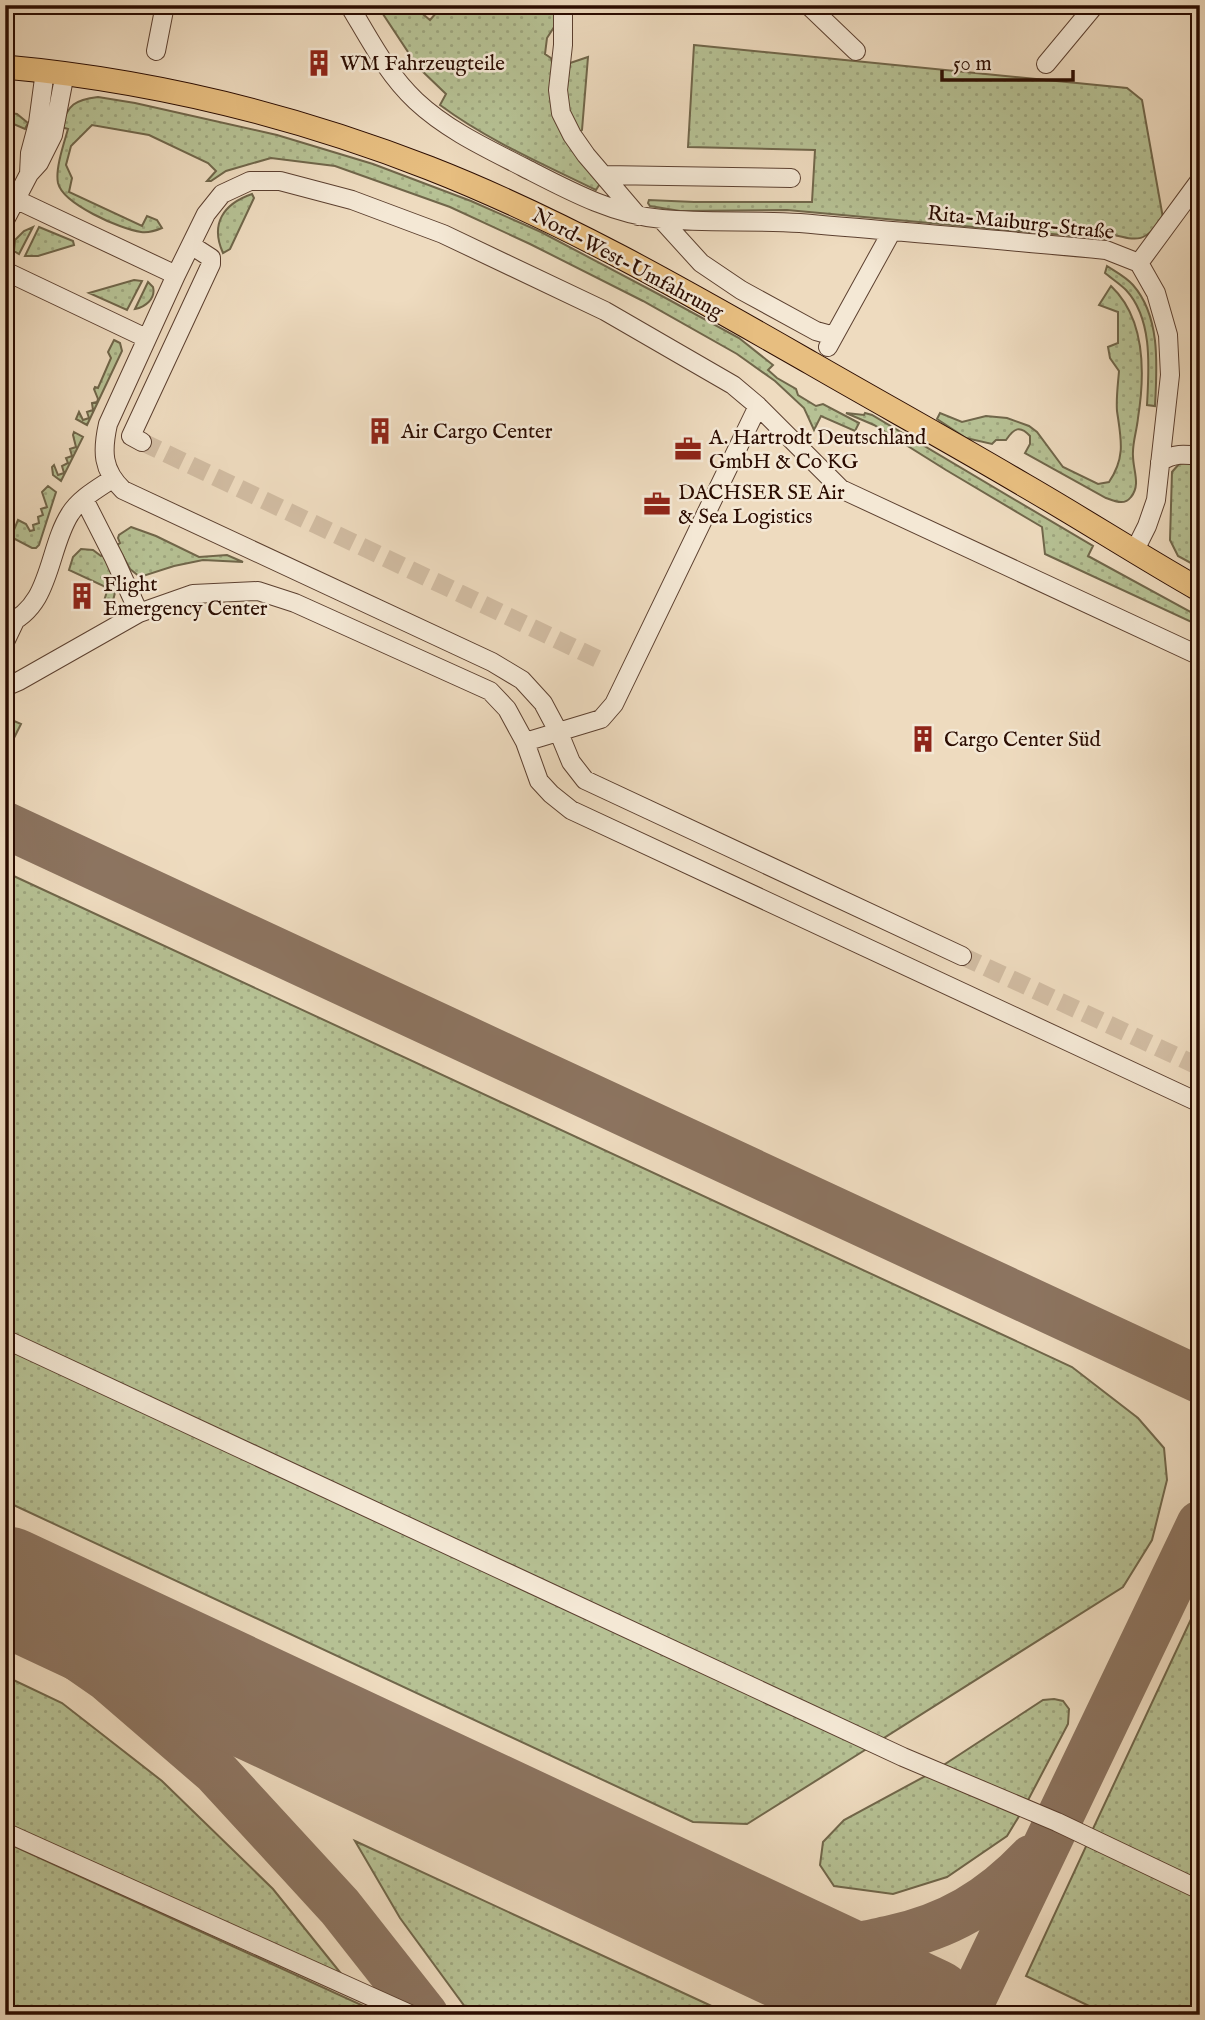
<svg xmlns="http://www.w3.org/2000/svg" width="1205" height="2020" font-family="'IM FELL English',serif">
	<defs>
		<pattern id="grass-dots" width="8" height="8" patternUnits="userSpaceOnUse" patternTransform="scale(1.75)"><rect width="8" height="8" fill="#b6c194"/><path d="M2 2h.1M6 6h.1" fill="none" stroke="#9da57e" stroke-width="1.8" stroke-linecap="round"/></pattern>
	</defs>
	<rect width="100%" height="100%" fill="#eedbbf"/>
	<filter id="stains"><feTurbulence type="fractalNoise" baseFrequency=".00286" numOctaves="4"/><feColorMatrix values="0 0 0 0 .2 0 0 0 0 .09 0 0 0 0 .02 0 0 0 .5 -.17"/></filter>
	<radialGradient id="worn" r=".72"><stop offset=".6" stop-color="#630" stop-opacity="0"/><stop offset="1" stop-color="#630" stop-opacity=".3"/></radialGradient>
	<path fill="url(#grass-dots)" stroke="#70664a" stroke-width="2" d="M377,5H412L430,20L443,5H555L556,24L547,38L545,54L551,58L554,71L552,107L601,182L596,190C543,164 487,140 440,105L446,94L418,67Z
		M694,45L1127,88L1142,100L1163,218C1144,243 1139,241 1109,234L1107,239L787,210L680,211L650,206L648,203L649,200L694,202H812L815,150L688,147Z
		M588,57L582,130L577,133C563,108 566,90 570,63Z
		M98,97L135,103L277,135L373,164L471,201L541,232L662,296L739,338L773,365L768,370L777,378L796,389L798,395L816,406L823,404L859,423L855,431L821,416L814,430L804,408L775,381L737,354L643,301L530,244L450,207L335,166L271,158L226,171L211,181H207L216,171L208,163L149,135L92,125L71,146L66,165L72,178L69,192L142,226L147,216L157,220L162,228C155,231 148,233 141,232C120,229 63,204 58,183C55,169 64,143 68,129L61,127C68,104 75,100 98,97Z
		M5,101L11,105L10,113L17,114L28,123L25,129L9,122L5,128Z
		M252,194L254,198L230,249L223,253C210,224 223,204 252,194Z
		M33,227L19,254L14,251L15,240L24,231Z
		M39,227L73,241L74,245L38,256H25Z
		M1107,266C1116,272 1126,277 1133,285C1161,317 1157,367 1155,406L1147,405C1149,368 1153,319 1126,290C1120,284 1111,278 1105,273Z
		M134,280L142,281L127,310L89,293Z
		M148,282L153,287C156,299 145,307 135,309Z
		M1111,286C1146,319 1145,374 1138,418C1137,430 1132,444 1133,456C1133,470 1141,485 1131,497C1124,506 1115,501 1106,498L1025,453L1030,444V436C1020,425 1014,428 1006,440H996L992,444L966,438L937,419L940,413L962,422L986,416L1007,418L1029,426L1037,432L1063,467L1098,484L1109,482C1126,457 1121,439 1117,411C1116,398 1118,384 1119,371L1110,358L1108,347L1118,343V312L1099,305Z
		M114,340L120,343L122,351L87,425L76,419L79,412L83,420L89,418L87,412L93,410L92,403L97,402L98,399L94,389L95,387L98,388L111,358L108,352Z
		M846,413L864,415L865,413L872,415L1093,546L1088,556L1200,617V626L1045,554L1042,527L946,470L874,425Z
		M74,432L83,437L61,481L53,475L52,467L54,465L58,475L64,473L62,466L68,463L66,458L72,456L70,449L76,447L73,435Z
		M1189,462L1200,472V568L1178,556L1170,540L1172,472L1179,464Z
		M48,486L56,492L39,545L36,548H32L11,537L18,520L26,524L30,531L34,530L33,525L39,523L38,517L43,515L41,509L47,507L42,492Z
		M131,527L156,536L199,557L227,555L243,562L203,560L174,566L140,577L130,569L117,545L120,543L118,538L119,535Z
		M81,549L93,550L101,556L104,554L117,584L112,605L104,601L108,588L69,570L73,557Z
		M5,717L21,724L5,756Z
		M5,872L1072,1367L1138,1418L1164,1448L1167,1480L1152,1540L1123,1587L879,1741L5,1335Z
		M5,1342L873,1745L747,1824L693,1822L5,1501Z
		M1200,1600V1884L1091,1833Z
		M5,1676L62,1703L162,1781L273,1889L351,1986L5,1826Z
		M1054,1699L1063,1701L1069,1709L1068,1724L1026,1804L939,1768L1043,1700Z
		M931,1773L1021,1813L1007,1836L947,1877L893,1894L834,1886L820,1865L823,1842L844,1820Z
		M355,1841L731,2015H471L400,1918Z
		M5,1842L368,2008L372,2015H5Z
		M1088,1842L1200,1895V2015H1108L1026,1976Z"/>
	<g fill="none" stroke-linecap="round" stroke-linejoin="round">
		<path stroke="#8c7460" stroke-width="47" d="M5,825L1200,1380
			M5,1607L107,1678L216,1772L340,1907L425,2015
			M725,1921C741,1927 759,1936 776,1939C802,1944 831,1947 857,1945C867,1945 878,1941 889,1939C948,1927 991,1901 1032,1858
			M743,1934L794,1975L824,2015
			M965,2015L1200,1524"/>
		<path stroke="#8c7460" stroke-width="117" d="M5,1585L924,2015"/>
		<path stroke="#d1bca2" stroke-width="18" stroke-dasharray="18 9" stroke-linecap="butt" d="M142,442L600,660
			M962,956L1200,1067"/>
		<defs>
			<path id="minor" d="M349,5C369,38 387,74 416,101C447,130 486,148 523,167C566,189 613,215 662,219C707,223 754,220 800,223C902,232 1004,240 1106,250L1139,263L1156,293L1168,335L1170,375L1156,500L1147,526L1134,552
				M563,5V45L558,90L561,113L572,135L586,155L638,216
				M808,5L856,51
				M156,51L165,5
				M1046,64L1095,5
				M29,174L30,153L38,123L45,71
				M604,175L791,178
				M15,199L176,275L108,424C102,451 102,470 123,490L492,662L522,680L543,703L559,733L571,762L585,780L962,956
				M661,219L701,263L741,290L816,331L834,336
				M5,220L29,174L39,163L53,135L65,73
				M1139,263L1200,180
				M5,271L146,338
				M176,275L206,214L222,194L250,181H280L352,200L443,234L605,311L733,385L758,406L841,489L1200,656
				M828,347L892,231
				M142,442L131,436L211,264V258L191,245
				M1160,462C1174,453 1184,454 1200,456
				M84,499L114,558L139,613
				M5,625C52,607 47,550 70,514C79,499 97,489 112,479
				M5,642L15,621
				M5,687L19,681L139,613L193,594L258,591L295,603L490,691L507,709L525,742L539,781L551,794L571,810L1200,1103
				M525,742L601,719L614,704L758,406
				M5,1339L903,1757L1057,1822L1200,1890
				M5,1832L412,2015"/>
			<path id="major" d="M5,67C150,80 293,115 429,168C562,220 687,292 811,363C882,404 953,443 1024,485C1083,519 1140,556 1200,590"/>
		</defs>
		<use href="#minor" stroke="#5c4030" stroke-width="20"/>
		<use href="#major" stroke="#2b0c01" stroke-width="25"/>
		<use href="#minor" stroke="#f4e8d5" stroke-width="18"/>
		<use href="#major" stroke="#e7be80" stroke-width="23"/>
	</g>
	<defs>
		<symbol id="building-bare" viewBox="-9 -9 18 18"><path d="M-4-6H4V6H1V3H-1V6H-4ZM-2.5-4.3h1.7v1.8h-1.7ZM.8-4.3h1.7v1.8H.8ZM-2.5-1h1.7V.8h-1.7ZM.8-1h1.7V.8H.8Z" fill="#8f2418" stroke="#f4e8d5" stroke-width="2.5" paint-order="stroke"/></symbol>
		<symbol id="office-bare" viewBox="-9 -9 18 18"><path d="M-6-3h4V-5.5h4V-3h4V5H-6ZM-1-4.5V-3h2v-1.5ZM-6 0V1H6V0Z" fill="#8f2418" stroke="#f4e8d5" stroke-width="2.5" paint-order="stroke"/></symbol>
	</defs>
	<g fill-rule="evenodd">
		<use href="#building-bare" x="300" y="44" width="38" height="38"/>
		<use href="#building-bare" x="361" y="412" width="38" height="38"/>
		<use href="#office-bare" x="669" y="430" width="38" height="38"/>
		<use href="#office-bare" x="638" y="485" width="38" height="38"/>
		<use href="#building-bare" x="63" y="577" width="38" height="38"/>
		<use href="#building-bare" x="904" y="720" width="38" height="38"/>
	</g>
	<g text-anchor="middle" stroke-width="5" stroke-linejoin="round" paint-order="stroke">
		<g font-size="21" fill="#2b0c01" stroke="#f4e8d5" text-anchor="start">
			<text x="340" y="70">WM Fahrzeugteile</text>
			<text x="401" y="438">Air Cargo Center</text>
			<text x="709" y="444">A. Hartrodt Deutschland<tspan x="709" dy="24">GmbH &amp; Co KG</tspan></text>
			<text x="678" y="499">DACHSER SE Air<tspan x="678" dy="24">&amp; Sea Logistics</tspan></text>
			<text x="103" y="591">Flight<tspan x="103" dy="24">Emergency Center</tspan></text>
			<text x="944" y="746">Cargo Center Süd</text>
		</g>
		<g font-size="21" fill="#2b0c01" stroke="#f4e8d5">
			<text transform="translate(1021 222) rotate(6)" y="7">Rita-Maiburg-Straße</text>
			<text transform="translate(628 263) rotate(28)" y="7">Nord-West-Umfahrung</text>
		</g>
	</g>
	<rect width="1205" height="2020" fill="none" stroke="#eedbbf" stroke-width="28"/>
	<rect x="7" y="7" width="1191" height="2006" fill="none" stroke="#2b0c01" stroke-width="3.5"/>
	<rect x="14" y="14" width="1177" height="1992" fill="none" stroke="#2b0c01" stroke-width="2"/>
	<path d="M942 70v10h131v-10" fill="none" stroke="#2b0c01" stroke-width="3.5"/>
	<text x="953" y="70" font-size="21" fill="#2b0c01" stroke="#f4e8d5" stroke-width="5" paint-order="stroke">50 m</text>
	<rect width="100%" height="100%" filter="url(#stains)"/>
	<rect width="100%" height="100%" fill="url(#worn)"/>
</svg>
